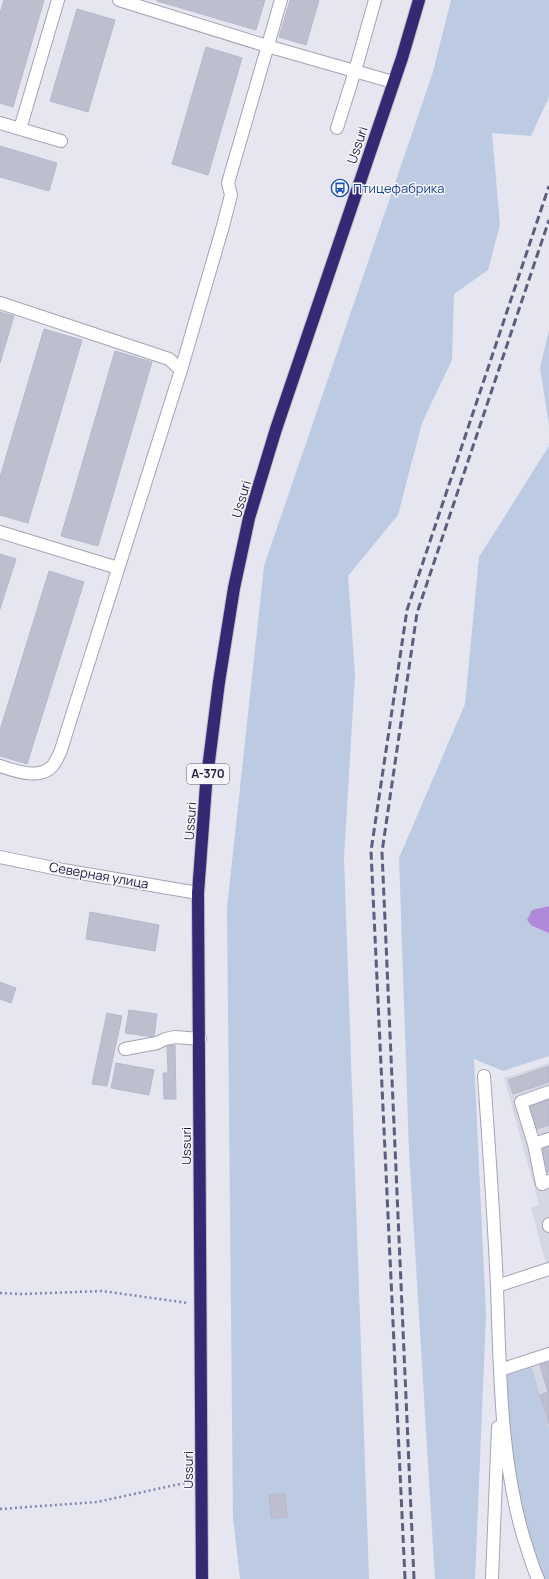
<svg xmlns="http://www.w3.org/2000/svg" width="549" height="1579" font-family="Manrope,sans-serif">
	<rect width="100%" height="100%" fill="#e5e6f0"/>
	<path fill="#d6d7e4" d="M549,1063V1275L531,1208L539,1204L504,1078Z
		M549,1346V1437L532,1367Z"/>
	<path fill="#bccbe2" d="M451,0H549V97L531,136L492,133L500,225L488,270L454,294L452,360L422,423L398,515L348,576L355,675L344,857L369,1579H240L233,1517L227,908L264,566L432,75Z
		M549,330V425L540,368Z
		M549,446V906L532,910V926L549,933V1056L503,1071L474,1059L486,1315L475,1579H435L409,1150L399,858L465,704L479,557Z
		M532,1367L549,1428V1579H543L539,1570L517,1488L507,1418V1373Z"/>
	<path fill="#b189d9" d="M549,906V933L532,926L527,920L532,910Z"/>
	<path fill="#bebfce" stroke="#b7b8ca" d="M4,0H44L13,107L0,103V13Z
		M157,0H265L256,30L157,1Z
		M290,0H319L306,45L279,37Z
		M77,9L115,20L88,112L50,101Z
		M206,47L242,58L208,175L172,164Z
		M0,146L57,163L49,191L0,177Z
		M0,312L14,316L0,363Z
		M44,329L82,340L28,523L0,515V477Z
		M115,351L152,362L98,546L61,536Z
		M0,554L16,559L0,609Z
		M49,571L84,582L27,764L0,756V730Z
		M90,912L159,925L155,951L86,939Z
		M0,982L16,988L11,1003L0,999Z
		M129,1010L157,1014L154,1037L125,1033Z
		M107,1013L122,1016L107,1086L92,1084Z
		M167,1045H175L176,1099H164L163,1073H168Z
		M116,1063L154,1070L149,1095L111,1088Z
		M549,1066V1082L513,1094L508,1080Z
		M549,1098V1125L534,1130L526,1105Z
		M549,1145V1171L547,1172L539,1149Z
		M549,1362V1392H548L540,1365Z
		M548,1392H549V1424L540,1395Z
		M285,1494L287,1517L271,1518L269,1495Z"/>
	<g fill="none" stroke-linecap="round" stroke-linejoin="round">
		<defs>
			<path id="minor" d="M119,0L267,46L393,82
				M0,123L61,141
				M337,128L355,71L375,0
				M20,129L58,0
				M0,303L169,359L181,370L60,753C58,756 56,761 54,764C42,781 15,771 0,766
				M181,370L223,226L231,195L228,183L281,0
				M0,532L118,568
				M0,857L63,870L198,893
				M125,1049L157,1043L165,1039L175,1037L200,1039
				M484,1076C489,1147 494,1217 497,1288C500,1371 500,1459 524,1539C529,1553 532,1566 538,1579
				M549,1092L521,1102L534,1144L542,1184L549,1181
				M534,1144L549,1139
				M549,1224V1226
				M497,1286L549,1269
				M500,1370L549,1354
				M492,1579L498,1427"/>
			<path id="highway" d="M202,1579L198,893L206,785L219,682L234,588L249,518L276,429L402,58L419,0"/>
		</defs>
		<use href="#minor" stroke="#a3a3b6" stroke-width="14"/>
		<use href="#highway" stroke="#c2c1cb" stroke-width="14"/>
		<path stroke="#8483b6" stroke-width="2.5" stroke-dasharray="2 3" stroke-linecap="butt" d="M0,1293L22,1294L102,1291L188,1303
			M0,1509L97,1502L189,1482"/>
		<use href="#minor" stroke="#fff" stroke-width="12"/>
		<use href="#highway" stroke="#342a74" stroke-width="12"/>
		<path stroke="#5f5d7f" stroke-width="3" stroke-dasharray="8 4" stroke-linecap="butt" d="M405,1579L371,851L407,610L549,186
			M414,1579L382,852L417,613L549,220"/>
	</g>
	<defs>
		<symbol id="bus-ring" viewBox="-11 -11 22 22"><circle r="9.5" fill="#f7f7fb" stroke="#1a4fb4" stroke-width="1.5"/><path d="M-5-6H5V4H4V6H2V4H-2V6H-4V4H-5ZM-3.5-4V0h7V-4ZM-3.5 1.2v1.5H-2V1.2ZM2 1.2v1.5H3.5V1.2Z" fill="#1a4fb4"/></symbol>
	</defs>
	<g fill-rule="evenodd">
		<use href="#bus-ring" x="330" y="178" width="20" height="20"/>
	</g>
	<g text-anchor="middle" stroke-width="3" stroke-linejoin="round" paint-order="stroke">
		<rect fill="#f7f7fb" stroke="#63627b" stroke-width="1" x="187" y="764" width="42" height="20" rx="3"/>
		<g font-size="12" font-weight="bold" fill="#242244">
			<text x="208" y="778">А-370</text>
		</g>
		<g font-size="13" fill="#242244" stroke="#f7f7fb">
			<text transform="translate(357 145) rotate(-72)" y="5">Ussuri</text>
			<text transform="translate(241 499) rotate(-74)" y="5">Ussuri</text>
			<text transform="translate(190 821) rotate(-86)" y="5">Ussuri</text>
			<text transform="translate(99 875) rotate(10)" y="5">Северная улица</text>
			<text transform="translate(186 1146) rotate(-90)" y="5">Ussuri</text>
			<text transform="translate(188 1470) rotate(-90)" y="5">Ussuri</text>
		</g>
		<g font-size="13" fill="#164399" stroke="#f7f7fb" text-anchor="start">
			<text x="353" y="193">Птицефабрика</text>
		</g>
	</g>
</svg>
